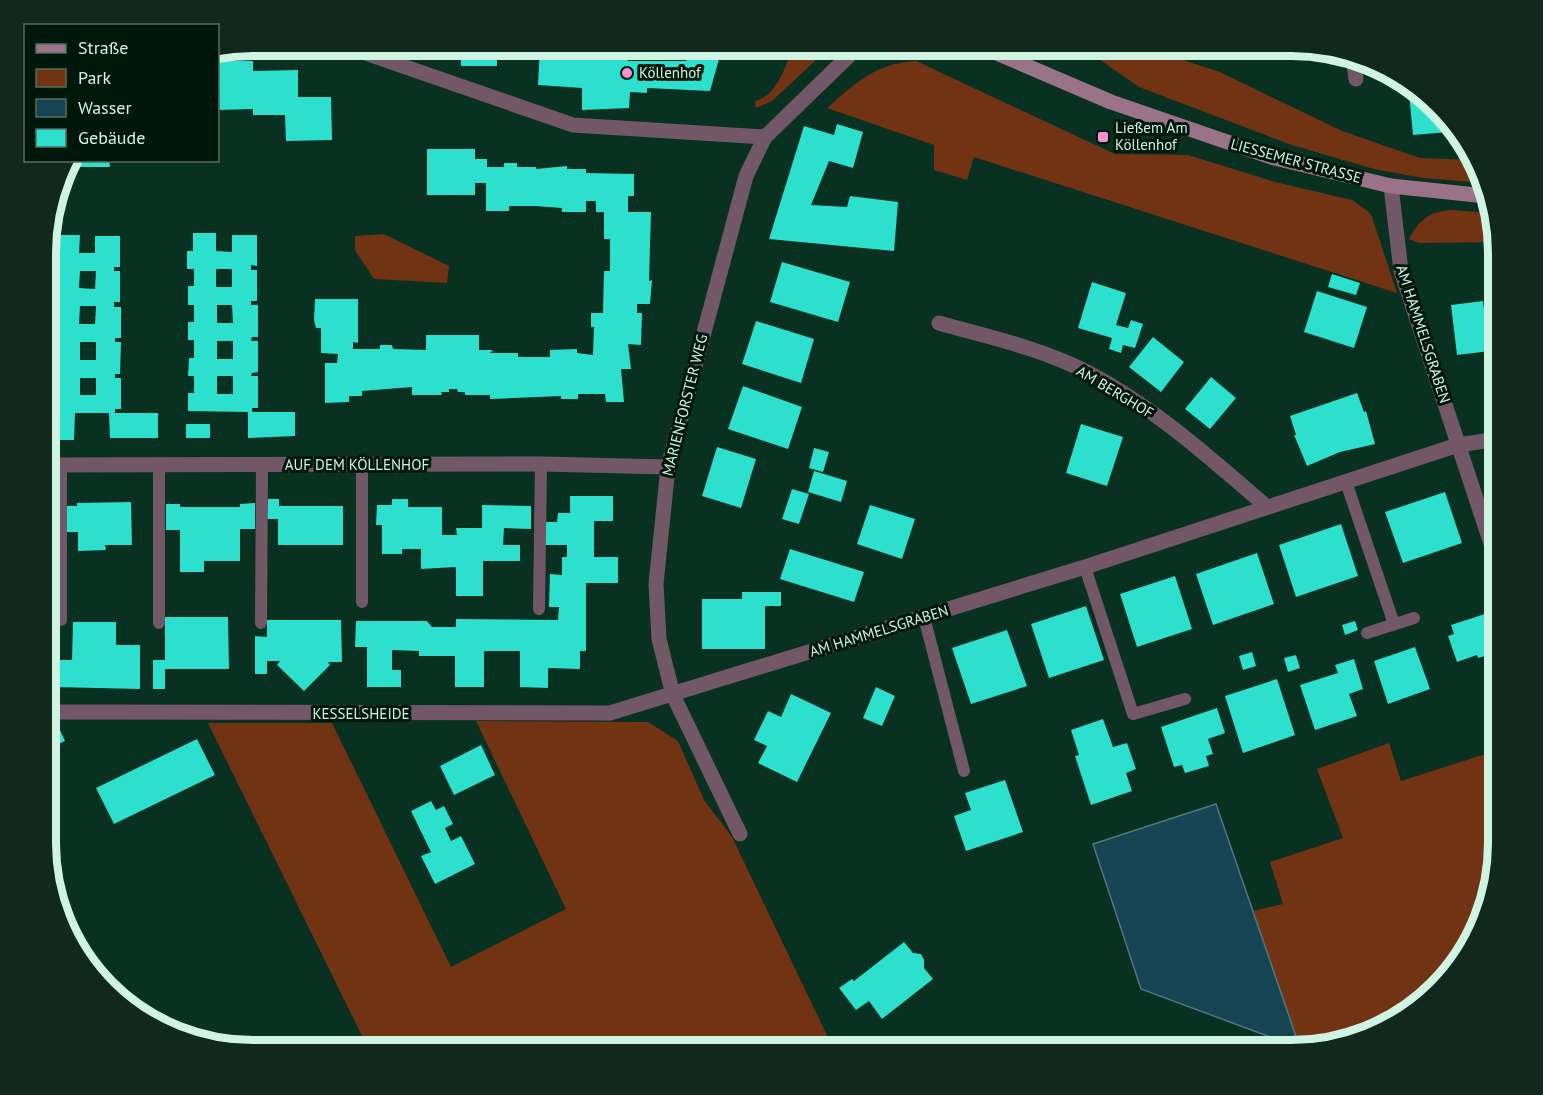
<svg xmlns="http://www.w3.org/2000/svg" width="1543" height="1095" font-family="'PT Sans',sans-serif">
	<rect width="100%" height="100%" fill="#083122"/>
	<path fill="#723312" d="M792,45H832L772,101L756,108L755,101C776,97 788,64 792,45Z
		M1079,45H1137L1220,72L1342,131L1420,158L1476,160L1483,183L1423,178L1374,169L1292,145L1139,87Z
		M916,61L1115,154L1188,155L1275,182L1352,200L1369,212L1372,217L1397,293L974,157L967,180L934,170V145L827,108C857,82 874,64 916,61Z
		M1452,210L1491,213L1498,242L1419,243L1409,239C1419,220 1430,211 1452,210Z
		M384,234L449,266L447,283L374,279L355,250V236Z
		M476,721L648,722L678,741L704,800L732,837L834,1050H369L208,723H332L451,967L566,909Z
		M1389,743L1401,781L1498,750V856L1482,922L1455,969L1382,1029L1300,1048L1253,911L1283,904L1270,862L1343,838L1317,769Z"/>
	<path fill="#174453" stroke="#4e797e" stroke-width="1.5" d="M1216,804L1300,1048L1141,989L1093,844Z"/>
	<path fill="#2ddfcd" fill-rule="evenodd" d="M461,45H497V66H461Z
		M540,45H600V50H629L628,61H686L690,45H723L710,91L647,88V93L630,92L629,108L582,110V88L538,85Z
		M218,61H253V71L298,70V97H331L332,140L286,141L285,115H253V109L218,110Z
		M1408,83L1417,88L1449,126V132L1413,135Z
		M837,124L863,132L853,168L829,161L811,205L847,207L850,196L898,202L894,251L769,239L804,126L834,135Z
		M427,149H475V159H487V167H504V163H517V167H536V169L567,166V169H586V173L634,174V196H628V212H651L649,281L652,280L650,304H637V313H642L641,345L628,344L631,369H621L624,402H606L605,394H578V399H561V396L490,399V395H465V392H458L457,389H449V392H441L442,395H412V387L362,391V396H349V402L325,403V363H337L338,354L321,353V328H316L314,320L315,299H358V343L353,342V349H380V345H392L393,349L426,350V335H479V350H493L490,353H518V357H550V350L577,349V353L593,355L594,327H591V313H603L604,271H610V239H604V212H596V201H586V212H562V208L535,206H509V211H486V183H475V195H427Z
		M68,160H109L110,167H68Z
		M193,233H216V251L232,252V235H257V266L251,265V270H257V301H251V305H258V337H252L251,341H258V372L252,373L251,376H258V408H252V412H295V436L248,438V412L188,411V393H194V376H188L189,358H194V340H188V322H194V305H188V286H194V269H187V251H193ZM216,269H232V287H216ZM217,305H232L233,323H217ZM217,341H233V359H217ZM217,376H233V394H217Z
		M57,235H80L79,253H95V236H120V267H114V271H120V302H114V307H121V338H115V342H121L120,374H115V378H121V409H115V413H158V438H110L109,413H75L74,440H47V413H52V395H57V377H51V359L57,360V342H51V324H57V306H51V288H56L57,271H51V253H56ZM80,271H96L95,289L79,288ZM80,306H96L95,324H79ZM80,342H96V360H80ZM80,378H96V395H80Z
		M782,262L850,282L838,322L770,302Z
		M1332,274L1360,283L1356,295L1328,287Z
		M1092,282L1126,293L1116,325L1128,328L1131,320L1143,324L1135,348L1123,345L1121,353L1109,349L1112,338L1078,328Z
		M1317,291L1367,307L1354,348L1304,332Z
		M1483,301L1487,331L1498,330V379H1493L1490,351L1457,355L1451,305Z
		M756,321L814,339L801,383L742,364Z
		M1153,337L1184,362L1161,392L1129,367Z
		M1211,377L1236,398L1210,429L1185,409Z
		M743,386L802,407L788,449L728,429Z
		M1357,393L1364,412L1366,411L1375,444L1340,452L1307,466L1294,435H1296L1290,416Z
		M186,424H210V438H186Z
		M1081,424L1123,437L1107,486L1066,473Z
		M717,447L756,459L741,508L702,496Z
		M814,448L829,452L823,472L809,468Z
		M814,471L847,481L841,502L808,492Z
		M792,489L809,494L799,524L782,519Z
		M1445,492L1462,543L1403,563L1385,512Z
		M570,496H613V521H594V557H618V583H586V651H580V669L548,668V688L520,687V651H484V687H455V656H419V651L392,650V670H401V687H367V647H355L356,621H427L432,627H456V619L558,620L559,607H549L550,574L562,575V557H567V545H545V522H557L558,513H570Z
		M268,499H279V506H343V545H278V519H267Z
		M392,499H408V507H442V535H457L456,528H482V505L531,506V529L504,528L503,545H520V561H483V596H456V567L421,569V549H402V554H382V525H376L377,505H392Z
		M131,502L132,545H105L106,550L78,551V532H66L67,506H77V503Z
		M255,503V529H240V561H204V572H180V530H166V504H180V507H240V504Z
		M870,505L915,519L902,559L857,544Z
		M47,506H53V529H47Z
		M1341,524L1358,576L1296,597L1279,545Z
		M790,549L864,572L854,602L780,579Z
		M1257,553L1274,604L1213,625L1196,574Z
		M1175,576L1192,629L1137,647L1120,594Z
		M742,592H781V606H765V649H702V599H742Z
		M1086,606L1104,660L1049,678L1031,624Z
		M1491,612L1498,632V648L1491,650L1493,654L1478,658L1477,655L1457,662L1448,636L1454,634L1451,625Z
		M165,617H228L229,669H165V689H153V660H165Z
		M267,620H341L342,662H328L330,665L304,691L277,665L280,661H267V674H255V636L267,637Z
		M1355,621L1358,630L1345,635L1342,625Z
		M73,622H116V645H140V689L54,687V660H72Z
		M1007,630L1027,686L971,704L952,648Z
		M1415,647L1430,689L1388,704L1374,661Z
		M1252,652L1256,666L1243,670L1239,656Z
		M1296,655L1300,668L1288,672L1284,658Z
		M1354,659L1363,689L1349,694L1357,716L1315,730L1300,685L1338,673L1335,665Z
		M1277,679L1295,735L1243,753L1225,696Z
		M876,687L895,696L882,726L863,718Z
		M791,694L831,713L797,782L758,763L767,746L754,740L768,711L781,717Z
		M1217,708L1225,733L1208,739L1213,754L1206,756L1209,766L1185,773L1182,765L1174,767L1161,727Z
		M1103,719L1113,747L1127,743L1136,769L1126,773L1132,791L1091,805L1075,756L1079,755L1071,730Z
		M59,728L65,741L48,749L47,734Z
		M197,739L215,775L114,824L96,788Z
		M481,745L495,775L454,795L440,766Z
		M1005,780L1023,832L966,851L954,816L971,810L965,793Z
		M431,801L436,810L444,806L453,824L445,828L451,841L461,836L475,864L435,884L421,856L431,852L411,811Z
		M904,942L913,953L921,954L924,960V968L933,979L882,1019L869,1001L856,1010L839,988L852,979L854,981Z"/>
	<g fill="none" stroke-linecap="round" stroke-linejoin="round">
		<path stroke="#725866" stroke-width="12" d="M362,465V602
			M1346,482L1394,624
			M1085,567L1133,714L1185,699
			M539,609L541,464
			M924,617L964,771
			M61,620V465
			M159,623V466
			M261,623L262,466
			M1367,633L1414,618"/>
		<path stroke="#725866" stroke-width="15" d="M342,45L573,125L765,137
			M1353,57L1356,79
			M1391,186L1401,271L1498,565
			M939,323C988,337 1041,348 1087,372C1154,407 1210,458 1267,507
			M47,465L541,464L668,467
			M47,712L610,713L1085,567L1458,445L1498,439
			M740,834L673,695L659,639L656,584L668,467L746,176L765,137L860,45"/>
		<path stroke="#9b7389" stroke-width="15" d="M978,45L1111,102L1271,157L1391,186L1486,196"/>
	</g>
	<g fill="#f790cd" stroke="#00170c" stroke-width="2">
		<circle cx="627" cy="73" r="6"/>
		<rect x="1097" y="131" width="12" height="12" rx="3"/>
	</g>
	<g text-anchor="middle" stroke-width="6" stroke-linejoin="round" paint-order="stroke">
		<g font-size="15" fill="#d0f4e2" stroke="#00170c" text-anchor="start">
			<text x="639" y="78">Köllenhof</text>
			<text x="1115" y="133">Ließem Am<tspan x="1115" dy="17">Köllenhof</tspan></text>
		</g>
		<g font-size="15" fill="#d0f4e2" stroke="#00170c">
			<text transform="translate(1296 161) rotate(15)" y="5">LIESSEMER STRASSE</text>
			<text transform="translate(1423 334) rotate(72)" y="5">AM HAMMELSGRABEN</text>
			<text transform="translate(1115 392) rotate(31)" y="5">AM BERGHOF</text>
			<text transform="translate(685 405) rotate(-76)" y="5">MARIENFORSTER WEG</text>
			<text x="357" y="470">AUF DEM KÖLLENHOF</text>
			<text transform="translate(879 631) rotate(-17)" y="5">AM HAMMELSGRABEN</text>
			<text x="361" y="719">KESSELSHEIDE</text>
		</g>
	</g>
	<path d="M0 0H1543V1095H0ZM253 56H1291A197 197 0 0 1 1488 253V843A197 197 0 0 1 1291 1040H253A197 197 0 0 1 56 843V253A197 197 0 0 1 253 56Z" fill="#11291d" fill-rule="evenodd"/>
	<path fill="none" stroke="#d0f4e2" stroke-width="8" d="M253 56H1291A197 197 0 0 1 1488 253V843A197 197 0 0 1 1291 1040H253A197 197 0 0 1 56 843V253A197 197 0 0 1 253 56Z"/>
	<rect x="24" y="24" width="195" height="138" fill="#00170c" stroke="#536f62" stroke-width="1.5"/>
	<rect x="36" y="44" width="30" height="9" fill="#9b7389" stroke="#536f62" stroke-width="1.5"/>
	<text x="78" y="54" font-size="18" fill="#d0f4e2">Straße</text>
	<rect x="36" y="69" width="30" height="18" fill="#723312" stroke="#536f62" stroke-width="1.5"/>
	<text x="78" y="84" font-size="18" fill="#d0f4e2">Park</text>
	<rect x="36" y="99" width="30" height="18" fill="#174453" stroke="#536f62" stroke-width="1.5"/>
	<text x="78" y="114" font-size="18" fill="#d0f4e2">Wasser</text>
	<rect x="36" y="129" width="30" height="18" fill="#2ddfcd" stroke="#536f62" stroke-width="1.5"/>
	<text x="78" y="144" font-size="18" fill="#d0f4e2">Gebäude</text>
</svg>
